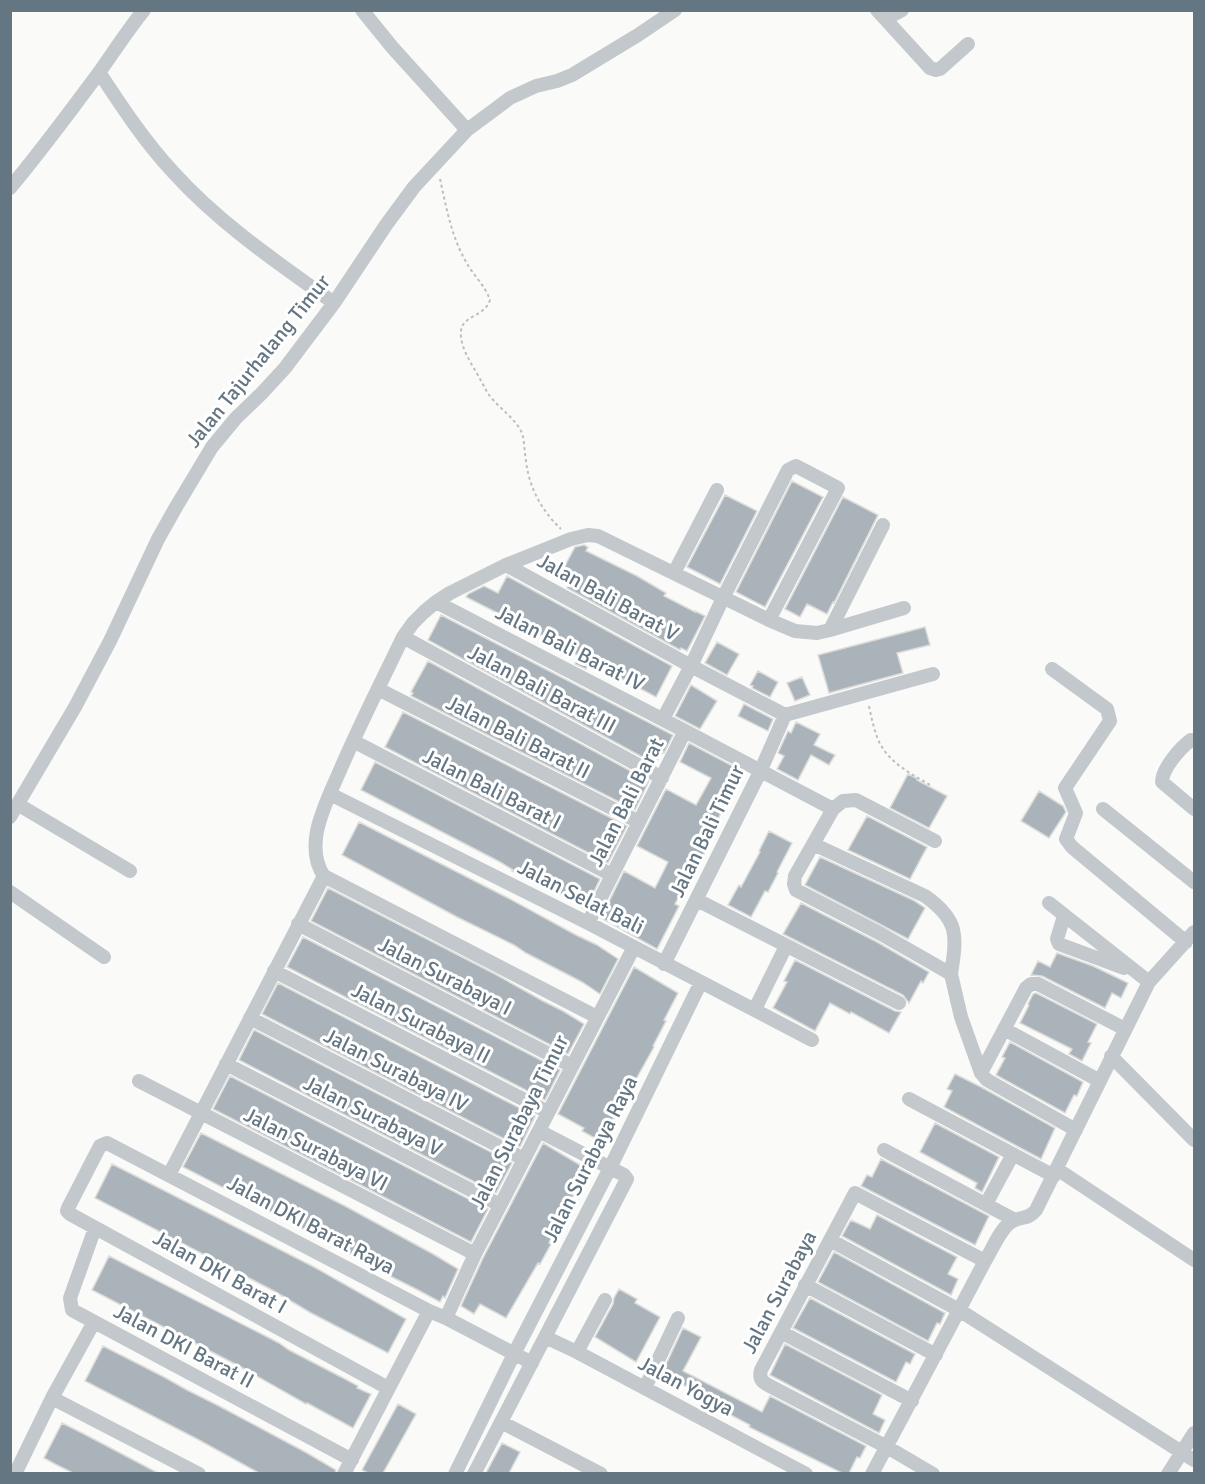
<svg xmlns="http://www.w3.org/2000/svg" width="1205" height="1484" font-family="Signika,sans-serif">
	<rect width="100%" height="100%" fill="#fafaf8"/>
	<path fill="#aab3b9" stroke="#dcdcda" stroke-width="1.5" d="M792,481L823,497L765,607L736,592Z
		M725,495L757,511L720,584L687,567Z
		M843,497L878,515L834,603L833,602L827,614L807,604L800,617L785,609Z
		M584,545L588,547L586,551L637,576L666,593L664,596L695,612V611L705,616L687,651L681,648L680,650L567,588L570,583L559,577L575,547Z
		M507,576L672,666L656,697L590,662L586,669L575,664L579,656L541,635L466,597L468,594L484,586L498,593Z
		M441,615L673,735L664,753L662,752L655,764L428,640Z
		M925,627L930,645L897,653L903,673L829,693L818,655Z
		M717,642L739,654L727,675L705,663Z
		M428,661L649,781L635,810L411,696L413,693L411,692Z
		M758,671L778,682L770,697L752,688L753,686L750,685Z
		M802,677L810,695L795,701L787,683Z
		M691,685L717,701L700,729L675,716Z
		M744,704L773,719L768,731L738,716Z
		M403,712L627,826L608,863L385,747Z
		M796,722L820,734L814,745L835,755L829,765L811,755L798,780L777,769L784,756L778,753L788,731L791,733Z
		M689,743L742,771L717,821L720,822L706,848H707L697,868L695,867L675,904L679,906L657,949L601,918L624,871L655,888L668,862L637,846L666,789L696,805L711,778L680,762Z
		M375,762L600,879L585,910L569,898L512,871L513,870L500,862L361,790Z
		M908,774L918,779L917,780L947,796L929,828L890,808Z
		M1039,791L1063,806L1066,812L1049,838L1021,821Z
		M867,816L927,847L910,879L848,850Z
		M359,822L508,898L576,935L597,945L618,959L600,994L582,982L526,953L514,945L457,917L342,855Z
		M769,831L792,843L777,872L778,873L768,892L765,891L751,917L728,905L739,885L741,887L760,852L759,851Z
		M820,857L913,900L925,908L908,939L805,885Z
		M328,888L495,974L543,1001L563,1011L584,1024L568,1054L311,921Z
		M801,903L877,942L929,972L923,983L921,981L909,1003L903,995L783,934Z
		M303,937L560,1070L545,1100L287,967Z
		M1057,953L1093,966L1128,983L1121,998L1112,993L1105,1008L1042,976L1031,975L1038,961L1050,967Z
		M795,960L895,1011L901,1012L889,1033L851,1012L850,1014L830,1003L815,1031L773,1008L787,982L784,981Z
		M634,967L678,993L664,1020L666,1021L653,1046L654,1047L626,1097L627,1098L616,1118L614,1117L600,1141L582,1131L584,1128L558,1114Z
		M278,983L535,1116L520,1147L262,1014Z
		M1036,993L1097,1024L1088,1042L1091,1043L1082,1061L1069,1054L1072,1049L1020,1023L1029,1005L1028,1004L1033,994Z
		M254,1030L512,1163L496,1193L239,1060Z
		M1010,1042L1083,1082L1077,1096L1074,1095L1065,1113L996,1075L1005,1058L1002,1057Z
		M955,1074L981,1087L1055,1128L1041,1159L944,1107L952,1091L947,1089Z
		M230,1076L488,1209L471,1242L213,1109Z
		M935,1123L999,1157L982,1192L975,1188L977,1183L920,1152Z
		M201,1133L345,1206L433,1254L458,1269L445,1298L443,1296L440,1302L418,1290L362,1262L363,1261L325,1240L183,1167Z
		M543,1143L587,1169L549,1243L551,1244L540,1264L538,1263L506,1318L480,1304L474,1314L461,1306L483,1258Z
		M881,1159L989,1216L975,1245L861,1186L867,1175L872,1177Z
		M112,1164L314,1267L406,1319L388,1353L311,1313L274,1291L95,1198Z
		M877,1215L957,1257L948,1274L958,1279L951,1295L842,1236L851,1220L870,1229Z
		M834,1252L945,1313L940,1324L937,1323L928,1341L818,1282Z
		M109,1256L279,1343L289,1350L347,1380L358,1386L357,1388L371,1394L353,1428L307,1403L306,1404L239,1366L92,1290Z
		M619,1289L637,1299L635,1303L660,1317L636,1362L595,1337L613,1304L614,1298Z
		M810,1298L915,1354L910,1364L906,1362L896,1382L793,1328Z
		M683,1328L701,1337L683,1371L762,1412L770,1396L866,1446L860,1458L857,1457L849,1473H842L749,1427L750,1425L687,1392L689,1388L662,1373Z
		M785,1344L882,1395L873,1414L885,1420L879,1433L770,1375Z
		M103,1346L164,1377L187,1390L219,1406L307,1453L336,1470L335,1473H259L199,1440L85,1381Z
		M398,1404L416,1414L383,1473H368L362,1470Z
		M62,1423L84,1434L158,1473H73L55,1464L44,1458Z
		M502,1443L520,1452L509,1473H486Z"/>
	<g fill="none" stroke-linecap="round" stroke-linejoin="round">
		<path stroke="#bbbfc2" stroke-width="2" stroke-dasharray="3 3" stroke-linecap="butt" d="M440,179C446,206 451,235 465,260C472,274 485,285 490,300C484,319 458,314 461,337C463,354 475,368 482,383C485,387 486,391 489,395C498,407 512,416 520,429C525,437 524,451 526,461C529,487 541,510 561,529
			M869,706C871,716 873,725 876,734C884,760 908,772 930,785"/>
		<path stroke="#c3c8cc" stroke-width="14" d="M362,10L392,47L467,130
			M877,10L930,68L936,70L940,69L968,44
			M885,19L902,10
			M99,72C122,107 145,142 173,172C220,224 278,263 334,303
			M10,188C41,151 69,113 98,74C113,53 127,31 144,10
			M506,565L691,666L785,715L933,674
			M674,573L717,490
			M436,602L685,731L833,809
			M830,630L883,525
			M403,637L662,778
			M1052,669L1107,709L1110,721L1065,788L1076,813L1066,839L1072,847L1186,942
			M378,689L639,822
			M663,719L691,666L723,598L788,470L796,466L838,488L769,620
			M353,741L612,875
			M1194,741L1191,740C1180,748 1162,769 1162,782L1194,809
			M330,794L588,923L812,1040
			M19,805L130,871
			M1103,809L1194,882
			M10,817L75,707L110,641L158,539L176,507L212,447L236,418L261,394L285,368L334,303L386,225L414,187L467,130L510,98L536,86L557,81L572,75L638,35L675,10
			M935,841L856,800L843,801L833,809L795,876L794,884L796,890L881,934L951,974L961,1017L981,1073L987,1080L1076,1130
			M813,844L925,896C959,920 957,935 951,974
			M324,876C315,863 314,847 317,831C321,812 330,793 338,775C358,728 381,683 403,637L413,623L424,612L436,602L450,593L506,565L571,539L588,535L598,536L769,620L795,631L817,633L830,630L904,608
			M324,876L597,1017
			M10,892L104,957
			M697,900L899,1003
			M1049,903L1149,982
			M1064,916L1057,939L1059,944L1124,968
			M588,923L685,731
			M298,924L572,1066
			M664,964L760,772L785,715
			M274,971L548,1112
			M755,1009L786,946
			M250,1018L524,1159
			M1004,1029L1100,1081
			M1111,1056L1194,1140
			M226,1064L500,1205
			M981,1073L1026,988L1031,984H1038L1125,1029
			M139,1081L475,1254
			M909,1099L1054,1176
			M884,1150L1015,1220
			M1057,1169L1194,1260
			M169,1175L324,876
			M986,1204L1013,1154
			M95,1228L70,1298L72,1310L352,1460
			M830,1240L959,1310L1194,1460
			M805,1285L936,1355
			M446,1318L475,1254L634,947
			M781,1332L912,1401
			M545,1337L577,1352L806,1474
			M577,1352L605,1300
			M388,1388L70,1214L67,1211L68,1208L100,1146L107,1143L429,1311L446,1318L532,1363
			M645,1388L678,1318
			M52,1398L199,1474
			M501,1422L601,1474
			M15,1474L52,1398L94,1322
			M344,1474L429,1311
			M455,1474L514,1354L610,1168L701,982
			M474,1474L627,1179L624,1175L539,1131
			M872,1474L985,1261C992,1250 1000,1229 1011,1222C1021,1216 1028,1220 1036,1210L1149,982L1194,932
			M933,1474L887,1447L768,1385C761,1381 759,1378 761,1370L855,1193L985,1261
			M1168,1474L1194,1433"/>
	</g>
	<g text-anchor="middle" stroke-width="6" stroke-linejoin="round" paint-order="stroke">
		<g font-size="21" fill="#657683" stroke="#fff">
			<text transform="translate(258 361) rotate(-51)" y="7">Jalan Tajurhalang Timur</text>
			<text transform="translate(608 597) rotate(29)" y="7">Jalan Bali Barat V</text>
			<text transform="translate(570 648) rotate(27)" y="7">Jalan Bali Barat IV</text>
			<text transform="translate(542 689) rotate(28)" y="7">Jalan Bali Barat III</text>
			<text transform="translate(518 737) rotate(27)" y="7">Jalan Bali Barat II</text>
			<text transform="translate(492 789) rotate(27)" y="7">Jalan Bali Barat I</text>
			<text transform="translate(626 802) rotate(-63)" y="7">Jalan Bali Barat</text>
			<text transform="translate(707 831) rotate(-64)" y="7">Jalan Bali Timur</text>
			<text transform="translate(581 897) rotate(27)" y="7">Jalan Selat Bali</text>
			<text transform="translate(445 976) rotate(27)" y="7">Jalan Surabaya I</text>
			<text transform="translate(421 1023) rotate(27)" y="7">Jalan Surabaya II</text>
			<text transform="translate(396 1070) rotate(27)" y="7">Jalan Surabaya IV</text>
			<text transform="translate(373 1116) rotate(27)" y="7">Jalan Surabaya V</text>
			<text transform="translate(519 1122) rotate(-63)" y="7">Jalan Surabaya Timur</text>
			<text transform="translate(316 1149) rotate(27)" y="7">Jalan Surabaya VI</text>
			<text transform="translate(590 1159) rotate(-63)" y="7">Jalan Surabaya Raya</text>
			<text transform="translate(311 1225) rotate(28)" y="7">Jalan DKI Barat Raya</text>
			<text transform="translate(220 1272) rotate(29)" y="7">Jalan DKI Barat I</text>
			<text transform="translate(779 1292) rotate(-62)" y="7">Jalan Surabaya</text>
			<text transform="translate(184 1346) rotate(28)" y="7">Jalan DKI Barat II</text>
			<text transform="translate(686 1386) rotate(28)" y="7">Jalan Yogya</text>
		</g>
	</g>
	<rect width="1205" height="1484" fill="none" stroke="#657683" stroke-width="24"/>
</svg>
